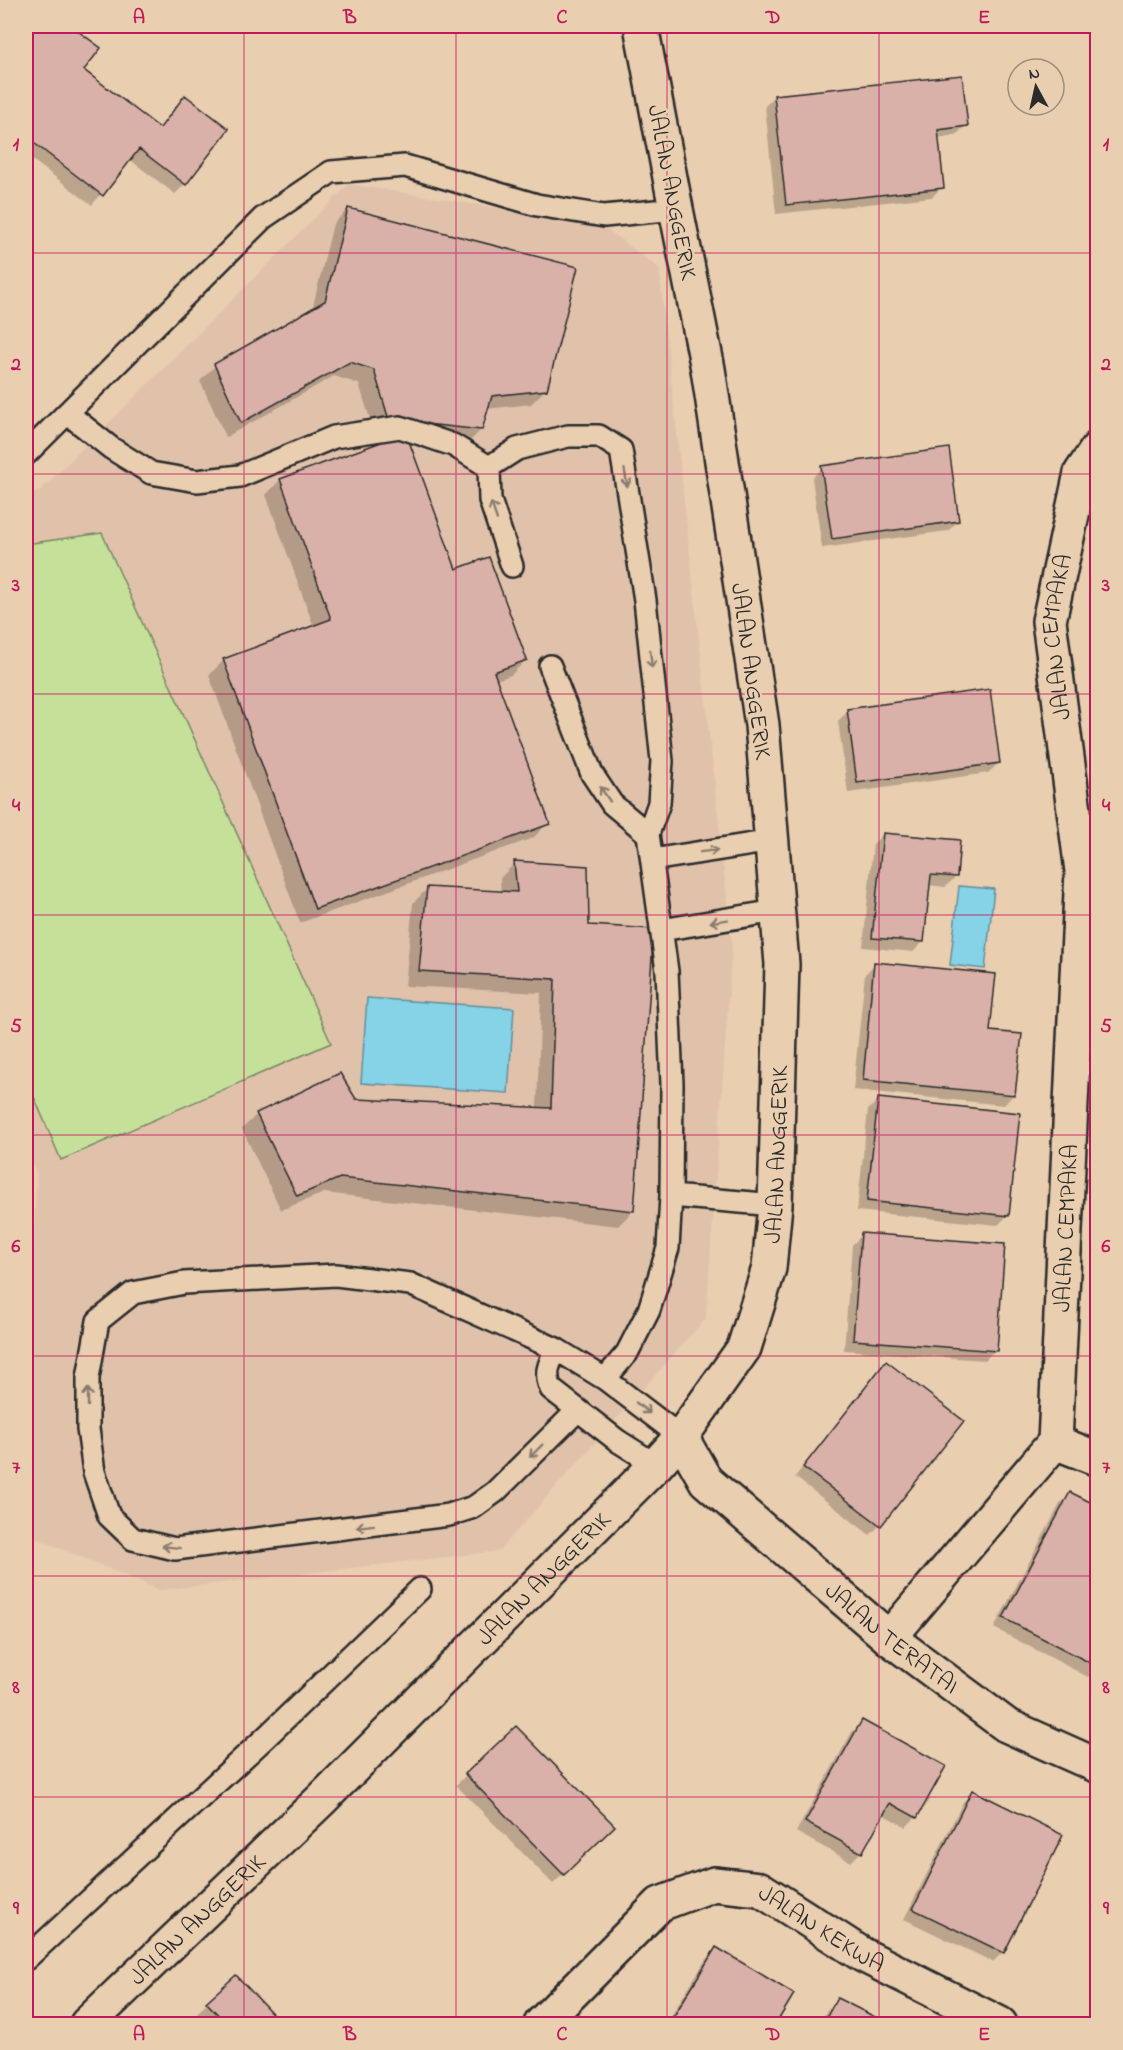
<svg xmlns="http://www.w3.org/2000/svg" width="1123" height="2050" font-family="'Indie Flower',sans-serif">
	<rect width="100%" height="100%" fill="#e9ceb0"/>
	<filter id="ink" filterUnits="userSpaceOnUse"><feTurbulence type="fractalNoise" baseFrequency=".0167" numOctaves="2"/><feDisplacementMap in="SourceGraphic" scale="12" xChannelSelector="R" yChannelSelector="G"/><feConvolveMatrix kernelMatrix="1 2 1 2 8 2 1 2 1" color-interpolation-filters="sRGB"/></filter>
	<g filter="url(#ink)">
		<path fill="#e0c2ab" d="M349,184L601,225L659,268L732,946L706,1318L499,1551L160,1590L26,1534V1386L37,1174L26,1147V498L42,489Z"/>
		<path fill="#c5e199" stroke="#788662" stroke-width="1.5" d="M102,533L331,1043L61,1160L26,1078V544Z"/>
		<path fill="#86d2e6" stroke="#628f9b" stroke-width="1.5" d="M959,886L994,889L985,969L950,965Z
			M367,998L514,1008L508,1093L361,1083Z"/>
		<path fill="#0003" d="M26,26H68L99,49L82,70L159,129L185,97V184L175,194L129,159L92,205L26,155Z
			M775,96L966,125L956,135L937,138L942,187L932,197L776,214L765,106Z
			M348,209L546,389L531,404L487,409L481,430L466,445L406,438L456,571L526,660L511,675L496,680L548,823L533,838L300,923L209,675L224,660L314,627L266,495L280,480L398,437L375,435L359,384L334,376L226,437L200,381L215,366L312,310L333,224Z
			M822,468L958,521L948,531L822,548L812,478Z
			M848,711L999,763L988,773L848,793L838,721Z
			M883,834L956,877L945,887L928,885L923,942L913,952L863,947L873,844Z
			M515,863L588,926L633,1211L618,1226L324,1193L281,1210L242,1129L257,1114L355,1100L537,1108L541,993L405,986L413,903L428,888L501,893L500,878Z
			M875,964L989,1032L1014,1094L1004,1105L853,1090L865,974Z
			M878,1100L1008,1215L998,1225L857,1211L868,1110Z
			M862,1235L995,1350L985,1360L844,1350L852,1245Z
			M886,1363L962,1422L880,1525L870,1535L795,1477L876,1373Z
			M1070,1494L1098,1508V1668L1088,1677L994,1628L1060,1504Z
			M862,1722L944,1767L916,1817L906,1827L882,1814L861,1852L851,1862L796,1832L852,1732Z
			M516,1728L613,1826L553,1884L456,1785Z
			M973,1792L1003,1952L993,1962L904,1919L963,1802Z
			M716,1949L792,1994L774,2024H666L706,1959Z
			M236,1977L280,2024H208L197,2013Z
			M837,2000L886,2024H819L827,2010Z"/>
		<path fill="#d9b1a8" stroke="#2b2b2b" stroke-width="1.5" d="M26,26H71L101,48L84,70L160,128L185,95L229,129L186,185L139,149L103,196L26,137Z
			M962,75L968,126L938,130L944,188L786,205L774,95Z
			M348,208L578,267L547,390L492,396L482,430L389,420L374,370L350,362L241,423L214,364L325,301Z
			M406,433L456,569L489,557L527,660L494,672L550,824L315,909L223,659L331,619L280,479Z
			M949,448L959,521L832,539L821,466Z
			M990,689L1000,763L857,783L847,709Z
			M883,833L960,840L957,877L931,875L924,942L872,938Z
			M514,861L588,866L589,925L654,929L634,1211L340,1178L297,1196L256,1113L340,1073L356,1099L551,1108L555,979L419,971L427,887L517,892Z
			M874,962L996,974L990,1031L1022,1034L1015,1095L863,1080Z
			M878,1098L1020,1113L1009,1216L867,1201Z
			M861,1233L1005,1244L997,1351L853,1340Z
			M886,1361L964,1421L881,1526L803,1467Z
			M1070,1492L1098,1506V1667L1003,1618Z
			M862,1720L946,1766L917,1818L890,1803L862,1853L805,1822Z
			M516,1726L615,1826L564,1875L465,1774Z
			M972,1790L1063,1835L1004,1953L913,1909Z
			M716,1947L794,1994L776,2024H669Z
			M236,1975L282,2024H227L206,2002Z
			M837,1998L889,2024H823Z"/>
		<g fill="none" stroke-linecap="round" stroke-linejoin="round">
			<defs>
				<path id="lane" d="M67,413L111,448L151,473L197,481L240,476L334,437L400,427L453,445L489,467
					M26,454L263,218L331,172L405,166L537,205L604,216L676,209
					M512,566L490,500L489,467L517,449L568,436H599L621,450L645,600L662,761L659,803L648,834L667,971L672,1084L671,1196L668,1248L649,1310L627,1353L605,1379
					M550,666L592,774L612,804L648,834
					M652,860L771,841
					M661,930L777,911
					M671,1196L775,1205
					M556,1349C549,1365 544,1372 551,1389L618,1441L656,1465
					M578,1410L495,1492L474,1507L449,1515L175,1549L133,1539L109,1516L94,1472L88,1429V1378L98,1321L133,1293L184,1283L336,1275L410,1284L556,1349L605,1379L681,1437
					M26,1959L266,1737L420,1589"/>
				<g id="street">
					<path id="s1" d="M681,1437L706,1481L889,1638L1006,1725L1098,1766"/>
					<path d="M1055,1442L1098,1459"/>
					<path id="s2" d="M889,1638L1055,1442L1082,871L1049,621L1081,473L1098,448"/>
					<path id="s3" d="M87,2024L322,1799L656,1465L681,1437L744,1348L769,1268L775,1205L782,964L762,725L708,369L676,209L641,26"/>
					<path id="s4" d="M541,2024L660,1904L714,1884L760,1889L863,1955L1000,2024"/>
				</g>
			</defs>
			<use href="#lane" stroke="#2b2b2b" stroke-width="26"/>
			<use href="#street" stroke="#2b2b2b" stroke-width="38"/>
			<use href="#lane" stroke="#e9ceb0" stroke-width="21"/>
			<use href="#street" stroke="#e9ceb0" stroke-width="33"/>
		</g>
		<defs><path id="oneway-shaft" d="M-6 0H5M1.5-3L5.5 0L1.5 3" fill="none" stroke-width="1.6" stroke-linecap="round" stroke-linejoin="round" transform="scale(1.5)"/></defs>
		<g stroke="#8a7c6e">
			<use href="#oneway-shaft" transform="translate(626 478) rotate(80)"/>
			<use href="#oneway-shaft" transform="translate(494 511) rotate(-109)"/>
			<use href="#oneway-shaft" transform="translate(651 659) rotate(84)"/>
			<use href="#oneway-shaft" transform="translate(605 794) rotate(-124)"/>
			<use href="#oneway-shaft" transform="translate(709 851) rotate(-7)"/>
			<use href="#oneway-shaft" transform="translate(719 921) rotate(171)"/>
			<use href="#oneway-shaft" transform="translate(88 1397) rotate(-90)"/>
			<use href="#oneway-shaft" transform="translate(643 1408) rotate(38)"/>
			<use href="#oneway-shaft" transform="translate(536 1451) rotate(135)"/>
			<use href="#oneway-shaft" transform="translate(365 1526) rotate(173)"/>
			<use href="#oneway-shaft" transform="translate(171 1547) rotate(-173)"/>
		</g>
	</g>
	<path fill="none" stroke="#c2185b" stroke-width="1.5" stroke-opacity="0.55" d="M244,26V2024M456,26V2024M667,26V2024M879,26V2024M26,253H1098M26,474H1098M26,694H1098M26,915H1098M26,1135H1098M26,1356H1098M26,1576H1098M26,1797H1098"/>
	<g text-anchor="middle" stroke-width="5" stroke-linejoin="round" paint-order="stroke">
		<g font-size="24" fill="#2b2b2b" stroke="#e9ceb0">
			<text transform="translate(673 192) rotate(79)" y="8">JALAN ANGGERIK</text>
			<text dy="8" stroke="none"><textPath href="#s2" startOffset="1065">JALAN CEMPAKA</textPath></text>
			<text transform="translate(752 671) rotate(82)" y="8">JALAN ANGGERIK</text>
			<text dy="8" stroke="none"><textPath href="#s3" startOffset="1142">JALAN ANGGERIK</textPath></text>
			<text dy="8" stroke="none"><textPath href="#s2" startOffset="471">JALAN CEMPAKA</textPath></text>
			<text dy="8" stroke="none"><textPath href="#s3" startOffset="638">JALAN ANGGERIK</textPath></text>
			<text dy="8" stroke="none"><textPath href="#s1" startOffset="294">JALAN TERATAI</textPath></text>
			<text dy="8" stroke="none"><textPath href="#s3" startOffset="152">JALAN ANGGERIK</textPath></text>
			<text dy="8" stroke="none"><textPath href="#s4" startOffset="346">JALAN KEKWA</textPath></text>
		</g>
	</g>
	<rect width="1123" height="2050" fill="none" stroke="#e9ceb0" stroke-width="66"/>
	<g transform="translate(1036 87) rotate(352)"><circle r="28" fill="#e9ceb0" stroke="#9d8d7b" stroke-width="1.5"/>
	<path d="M0-4.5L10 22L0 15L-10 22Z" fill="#2b2b2b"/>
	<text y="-9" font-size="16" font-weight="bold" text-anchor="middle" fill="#2b2b2b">N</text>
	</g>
	<rect x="33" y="33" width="1057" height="1984" fill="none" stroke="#c2185b" stroke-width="2"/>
	<g font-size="20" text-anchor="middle" font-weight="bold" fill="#c2185b">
		<text x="139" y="23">A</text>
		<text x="350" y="23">B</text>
		<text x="562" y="23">C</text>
		<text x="773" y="23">D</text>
		<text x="984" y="23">E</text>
		<text x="16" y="150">1</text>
		<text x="1106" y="150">1</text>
		<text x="16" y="370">2</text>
		<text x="1106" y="370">2</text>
		<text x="16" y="591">3</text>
		<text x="1106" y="591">3</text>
		<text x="16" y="811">4</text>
		<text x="1106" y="811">4</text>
		<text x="16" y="1032">5</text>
		<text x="1106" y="1032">5</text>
		<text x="16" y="1252">6</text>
		<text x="1106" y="1252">6</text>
		<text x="16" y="1473">7</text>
		<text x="1106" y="1473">7</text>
		<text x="16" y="1693">8</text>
		<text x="1106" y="1693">8</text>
		<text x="16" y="1914">9</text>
		<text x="1106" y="1914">9</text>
		<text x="139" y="2040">A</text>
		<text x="350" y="2040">B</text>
		<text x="562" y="2040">C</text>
		<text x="773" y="2040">D</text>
		<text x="984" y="2040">E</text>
	</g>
</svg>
